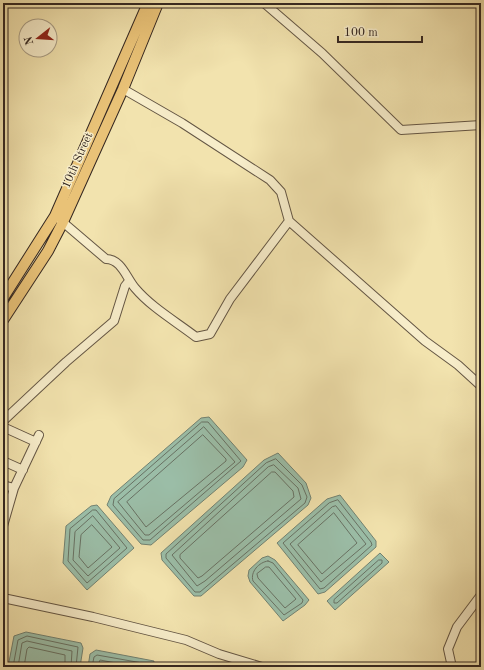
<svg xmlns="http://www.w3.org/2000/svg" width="484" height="670" font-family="'Old Standard TT',serif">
	<rect width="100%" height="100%" fill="#f2e3ae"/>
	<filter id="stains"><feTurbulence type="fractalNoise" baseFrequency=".005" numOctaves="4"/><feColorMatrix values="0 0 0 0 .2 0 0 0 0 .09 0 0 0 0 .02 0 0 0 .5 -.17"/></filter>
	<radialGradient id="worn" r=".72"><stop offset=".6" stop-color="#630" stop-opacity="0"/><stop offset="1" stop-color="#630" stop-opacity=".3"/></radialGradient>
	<path fill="#9bbea8" stroke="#728272" d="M209,417L247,460L243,467L151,545L141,544L107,505L111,496L201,418Z
		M278,453L306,483L311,498L308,505L201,596H194L162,560L161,553L264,460Z
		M340,495L376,541V547L325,592L318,594L277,543L327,499Z
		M97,505L134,548L87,590L63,563L66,526L91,506Z
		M380,553L389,562L335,610L327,601Z
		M268,556L275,560L309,600L305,605L283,621L250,582L248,576L249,570L262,558Z
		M26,632L81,643L83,648L80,667H8L14,636Z
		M96,650L154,661L153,667H88L90,654Z"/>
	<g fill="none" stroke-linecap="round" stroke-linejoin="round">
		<path stroke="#687264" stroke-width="1" d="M202,422H208L241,461L150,540H143L113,505L114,499Z
			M204,427L235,462L149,535H145L118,502Z
			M203,435L226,459V461L146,527L127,502Z
			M276,459L302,485L307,497L305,503L200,592H195L166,558V554L266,463Z
			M274,465L298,488L301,499L205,581L197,586L172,555L268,467Z
			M272,472H275L293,491L294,497L202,576L198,578L180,558V555Z
			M338,500L371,542L372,545L324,588L320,589L283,543L329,503Z
			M336,506L366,544L321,582L290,544L332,507Z
			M93,510H96L127,548L87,583L68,561L70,529Z
			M334,513L357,543L322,574L298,545Z
			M93,516L120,548L88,576L73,560L75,532Z
			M92,525L112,547L88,568L79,557L81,535Z
			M379,560H382V563L337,603H334V600Z
			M268,561L273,563L303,600L302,603L284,615L253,581C250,572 259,562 268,561Z
			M266,567H269L296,599L285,608L258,578L257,574Z
			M13,667L18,640L27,636L78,647L76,667
			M18,667L22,643L27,641L72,651L71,667
			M24,667L27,649L29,647L65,655V667
			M92,667L94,657L97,655L148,664L149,667
			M97,667L100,660L137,667"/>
		<defs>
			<path id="minor" d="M264,3L322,53L401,130L481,125
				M123,89L182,123L270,180L281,192L289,221L425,341L458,365L481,386
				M58,218L106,259C121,259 126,277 135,288C151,307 175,321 196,337L210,334L230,299L289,221
				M3,421L66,362L114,321L125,286L129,281
				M3,427L36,442
				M3,461L23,470
				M3,485L14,488
				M3,526L14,488L39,435
				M3,598L93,617L186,640L219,654L262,667
				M452,667L448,649L457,627L481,595"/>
			<path id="major" d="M3,298L55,216L148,3
				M3,320L48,251L63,222L123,89L158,3"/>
		</defs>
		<use href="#minor" stroke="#645644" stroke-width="10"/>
		<use href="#major" stroke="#342721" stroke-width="12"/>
		<use href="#minor" stroke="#f7edca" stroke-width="8"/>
		<use href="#major" stroke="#e9c277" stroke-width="10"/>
	</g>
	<g text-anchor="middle" stroke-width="3" stroke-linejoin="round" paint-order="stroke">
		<g font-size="12" fill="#342721" stroke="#f7edca">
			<text transform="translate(77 160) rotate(-66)" y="4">10th Street</text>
		</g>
	</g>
	<rect width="484" height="670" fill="none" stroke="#f2e3ae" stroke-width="16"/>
	<rect x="4" y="4" width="476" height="662" fill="none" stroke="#342721" stroke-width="2"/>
	<rect x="8" y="8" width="468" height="654" fill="none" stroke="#342721"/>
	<g transform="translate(38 38) rotate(253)"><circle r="19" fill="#f7edca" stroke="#a99e86"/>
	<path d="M0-3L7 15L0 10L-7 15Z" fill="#8f2418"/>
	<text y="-6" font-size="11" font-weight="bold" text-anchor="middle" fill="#342721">N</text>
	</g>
	<path d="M338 36v6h84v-6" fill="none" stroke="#342721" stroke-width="2"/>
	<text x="344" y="36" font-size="12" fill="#342721" stroke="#f7edca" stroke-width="3" paint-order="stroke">100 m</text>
	<rect width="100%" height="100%" filter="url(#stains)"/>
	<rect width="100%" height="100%" fill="url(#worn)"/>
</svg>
